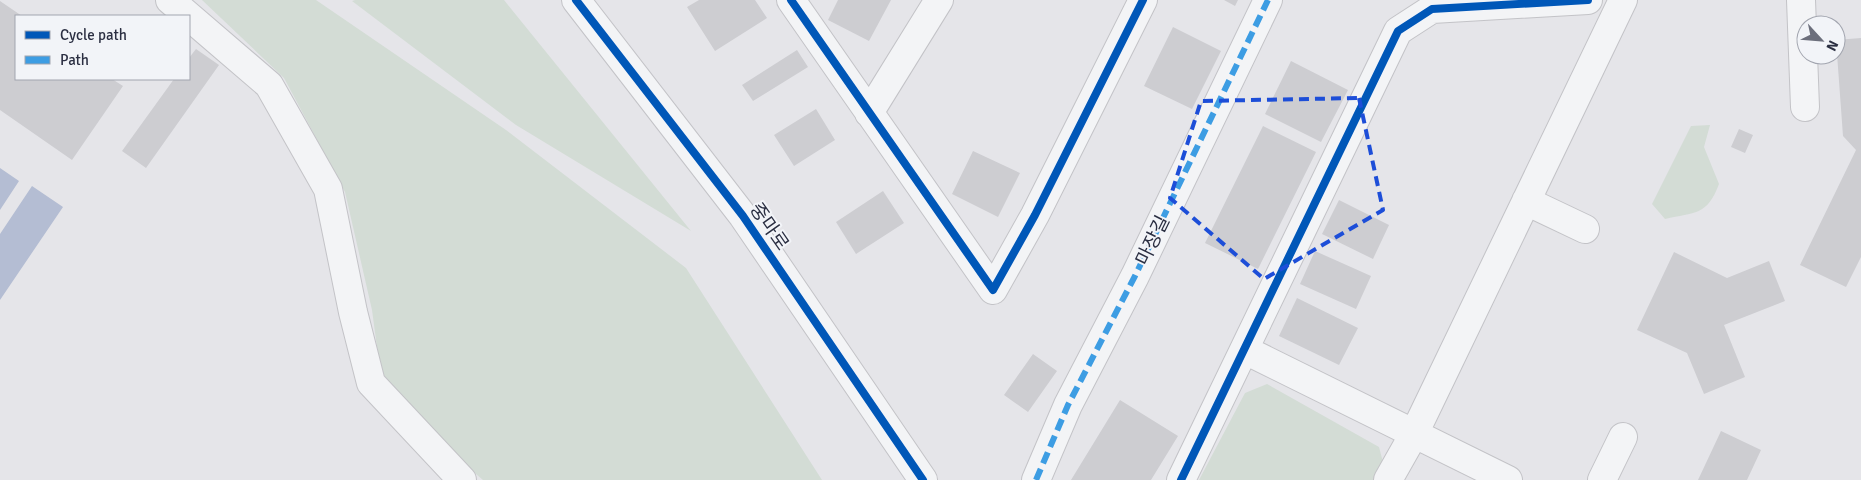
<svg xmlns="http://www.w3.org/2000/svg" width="1861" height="480" font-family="Signika,'Noto Sans KR',sans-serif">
	<rect width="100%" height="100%" fill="#e5e5e9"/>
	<path fill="#d3dcd5" d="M202,0H316L506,130L686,268L822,480H483L443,446L381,377L372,310L345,192L284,78Z
		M355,0H504L691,231L516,125L352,1Z
		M1710,125L1704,147L1719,184C1707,216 1695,212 1665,219L1652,204L1691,126Z
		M1267,384L1379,447L1384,466L1375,480H1199L1245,393Z"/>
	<path fill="#b4bdd3" d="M0,168L19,181L0,210Z
		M32,186L63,207L0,300V234Z"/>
	<path fill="#cdcdd1" d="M699,0H755L767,18L715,51L687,7Z
		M838,0H891L869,41L828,20Z
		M1224,0H1238L1235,6Z
		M0,1L22,16H16V79H112L123,86L72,160L0,110Z
		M1173,27L1221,51L1192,109L1144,86Z
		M1861,38V257L1846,287L1800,265L1856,150L1843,136L1836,40Z
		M196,49L219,65L146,168L122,151L174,79H189V58Z
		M797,50L808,67L753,101L742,85Z
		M1291,61L1348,90L1321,142L1265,114Z
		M816,109L835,140L794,166L774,135Z
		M1263,126L1316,152L1258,269L1205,243Z
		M1739,129L1753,135L1745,153L1731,147Z
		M973,151L1020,173L998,217L952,194Z
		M883,191L904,223L856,254L836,222Z
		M1339,200L1389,225L1373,259L1322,234Z
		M1315,251L1371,276L1356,309L1300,284Z
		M1674,252L1727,278L1769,261L1785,301L1724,325L1745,377L1704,394L1687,353L1637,330Z
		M1297,298L1358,328L1339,365L1279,336Z
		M1033,354L1057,371L1028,412L1004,395Z
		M1120,400L1178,436L1151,480H1071Z
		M1721,431L1761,450L1747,480H1698Z"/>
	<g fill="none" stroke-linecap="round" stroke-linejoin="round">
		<defs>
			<path id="minor" d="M170,0L269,85L328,189L353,312L371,383L462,480
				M576,0L743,216L923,480
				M791,0L993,290L1035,215L1143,0
				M1801,0L1805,107
				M869,113L939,0
				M1526,201L1585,229
				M1245,350L1508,480
				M1036,480L1068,405L1135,276L1268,0
				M1181,480L1398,31L1432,9L1588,0
				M1388,480L1414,434L1623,0
				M1602,480L1623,437"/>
		</defs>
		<use href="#minor" stroke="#c3c3c7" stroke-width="30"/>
		<use href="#minor" stroke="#f3f4f6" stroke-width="28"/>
		<path stroke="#3d9de3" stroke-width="6" stroke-dasharray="12 6" stroke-linecap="butt" d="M1036,480L1068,405L1135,276L1268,0"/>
		<defs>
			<path id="cycleway" d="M576,0L743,216L923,480
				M791,0L993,290L1035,215L1143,0
				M1181,480L1398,31L1432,9L1588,0"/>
		</defs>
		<use href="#cycleway" stroke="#f2f4f8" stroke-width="11"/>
		<use href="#cycleway" stroke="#0057b8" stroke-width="8"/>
	</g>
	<path fill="none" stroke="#1d4ed8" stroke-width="4" stroke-dasharray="10 6" stroke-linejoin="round" d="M1359,98L1383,210L1264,279L1170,198L1201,101Z"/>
	<g text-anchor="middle" stroke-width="4" stroke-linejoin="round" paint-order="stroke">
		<g font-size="19" fill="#2b2f42" stroke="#f2f4f8">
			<text transform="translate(770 226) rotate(55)" y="7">중마로</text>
			<text transform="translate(1152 240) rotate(-64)" y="7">마장길</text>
		</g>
	</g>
	<rect x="15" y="15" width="175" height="65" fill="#f2f4f8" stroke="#a2a5af"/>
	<rect x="25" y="31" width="25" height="8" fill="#0057b8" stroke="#a2a5af"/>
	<text x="60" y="40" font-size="15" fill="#2b2f42">Cycle path</text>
	<rect x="25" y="56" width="25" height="8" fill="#3d9de3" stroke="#a2a5af"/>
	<text x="60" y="65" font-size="15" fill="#2b2f42">Path</text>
	<g transform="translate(1821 40) rotate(116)"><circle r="24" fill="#f2f4f8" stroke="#a2a5af"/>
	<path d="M0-4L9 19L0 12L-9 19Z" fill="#6c6f7c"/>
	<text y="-8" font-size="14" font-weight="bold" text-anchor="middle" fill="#2b2f42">N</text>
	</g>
</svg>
